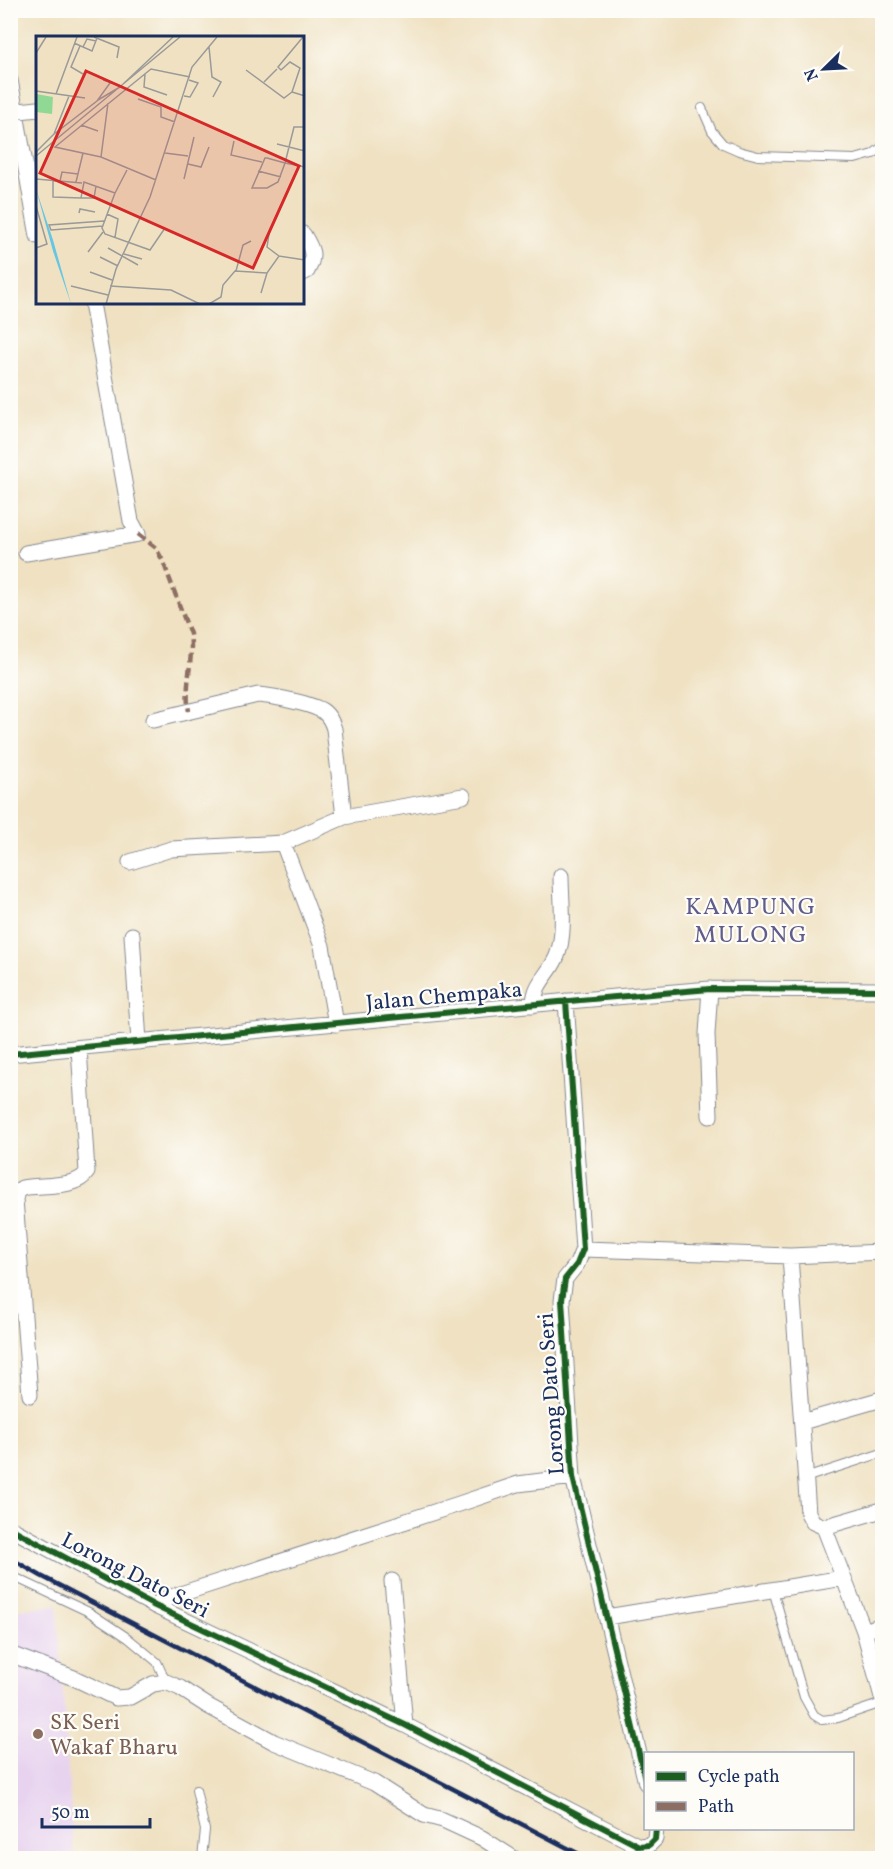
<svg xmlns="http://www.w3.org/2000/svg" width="893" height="1869" font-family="Vollkorn,serif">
	<rect width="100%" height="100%" fill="#fdfcf7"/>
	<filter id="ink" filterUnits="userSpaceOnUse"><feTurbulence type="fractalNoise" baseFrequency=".0167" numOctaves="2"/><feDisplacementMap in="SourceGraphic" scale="12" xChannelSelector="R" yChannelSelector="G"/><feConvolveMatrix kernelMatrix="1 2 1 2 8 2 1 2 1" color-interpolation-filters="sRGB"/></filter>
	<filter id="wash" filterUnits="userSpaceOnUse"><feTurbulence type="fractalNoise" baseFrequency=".008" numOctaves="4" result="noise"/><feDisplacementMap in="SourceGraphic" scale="24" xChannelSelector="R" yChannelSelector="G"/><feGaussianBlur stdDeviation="1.35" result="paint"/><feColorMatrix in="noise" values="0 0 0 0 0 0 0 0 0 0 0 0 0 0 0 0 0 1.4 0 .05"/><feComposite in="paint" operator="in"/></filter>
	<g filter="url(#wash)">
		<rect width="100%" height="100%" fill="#efe1c1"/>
		<path fill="#e7d2ef" d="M57,1605L74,1858H11V1610Z"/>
	</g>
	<g filter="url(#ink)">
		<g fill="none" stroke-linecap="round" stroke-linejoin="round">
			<defs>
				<path id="service" d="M702,108L712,131L723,144L739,151L758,156L855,159L873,154L882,147
					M805,1478L882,1453
					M10,1575L89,1612L128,1638L157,1662L166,1682
					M773,1590L804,1697L814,1715L822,1720L838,1718L882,1703
					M196,1790L205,1830L202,1858"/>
				<path id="minor" d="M10,80L38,236
					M10,112L38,109
					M303,234C312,249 316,255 307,271L303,273
					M26,553L138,534L131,521L92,303
					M153,720L258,695C272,696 314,704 324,712C330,717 332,722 334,729L344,817
					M283,843L322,946L336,1024
					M130,862L171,849L283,843L344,817L463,796
					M132,935L139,1042
					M710,989L707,1034L710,1116
					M566,1001L583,1249L577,1264L565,1279L562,1300L573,1477L646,1783
					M534,1005C534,982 549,976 557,956C566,933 561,900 561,876
					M10,1054L580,1000L710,989L882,990
					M583,1249L790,1256
					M882,1252L790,1256L808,1513L813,1522L824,1527L882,1510
					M30,1395L15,1199L17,1192L22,1188C40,1184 77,1189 87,1172L79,1048
					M802,1422L882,1399
					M824,1527L864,1631L882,1697
					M10,1528L155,1606L405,1725L639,1846L649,1845L655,1839L656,1828
					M392,1581L405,1725
					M155,1606L162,1600L459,1504L518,1484L573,1477
					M607,1617L843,1578
					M864,1631L882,1625
					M10,1654L74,1678L116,1698L130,1697L153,1684L166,1682L180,1688L208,1706L274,1742L374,1783L424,1815L443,1820L482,1838L513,1858"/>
			</defs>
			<use href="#service" stroke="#858890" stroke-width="10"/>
			<use href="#minor" stroke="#858890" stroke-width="17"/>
			<use href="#service" stroke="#fff" stroke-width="8"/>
			<use href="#minor" stroke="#fff" stroke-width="15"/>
			<path stroke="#1b2f5e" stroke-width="4.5" d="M10,1558L41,1576L587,1858"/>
			<path stroke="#8d6e63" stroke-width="4.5" stroke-dasharray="9 4.5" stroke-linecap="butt" d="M138,534L156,548L163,561L190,634C194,660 184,685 189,711"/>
			<defs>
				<path id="cycleway" d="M566,1001L583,1249L577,1264L565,1279L562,1300L573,1477L646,1783
					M10,1054L580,1000L710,989L882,990
					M10,1528L155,1606L405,1725L639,1846L649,1845L655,1839L656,1828"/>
			</defs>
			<use href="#cycleway" stroke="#fdfcf7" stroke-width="10"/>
			<use href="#cycleway" stroke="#1b5e20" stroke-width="6"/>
		</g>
	</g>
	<circle fill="#8d6e63" stroke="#fdfcf7" stroke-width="2" cx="38" cy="1734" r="6"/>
	<g text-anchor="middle" stroke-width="4.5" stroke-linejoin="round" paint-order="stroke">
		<g font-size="22" fill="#1b2f5e" stroke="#fdfcf7">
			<text transform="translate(444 995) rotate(-5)" y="8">Jalan Chempaka</text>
			<text transform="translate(550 1394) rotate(-94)" y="8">Lorong Dato Seri</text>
			<text transform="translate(136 1574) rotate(27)" y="8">Lorong Dato Seri</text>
		</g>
		<g font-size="22" fill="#785e54" stroke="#fdfcf7" text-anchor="start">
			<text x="50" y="1729">SK Seri<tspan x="50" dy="25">Wakaf Bharu</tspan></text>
		</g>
		<g font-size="24" letter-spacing="1.5" fill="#605c8b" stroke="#fdfcf7">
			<text x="751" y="914">KAMPUNG<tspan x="751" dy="28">MULONG</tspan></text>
		</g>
	</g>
	<g transform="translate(36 36)">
		<rect width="268" height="268" fill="#efe1c1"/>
		<path d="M0,58L17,61L16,78L0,76Z" fill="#90d994"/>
		<path d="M0,153L17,204L35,268L17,215Z" fill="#65c6e3"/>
		<path fill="none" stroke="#9a9a99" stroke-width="1.5" d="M58,1L83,11L81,22M38,7L56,15L61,2M44,10L35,31L47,38M47,11L51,3L60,5M173,11L176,41L185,46L177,61M0,17L10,1M210,34L248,62L256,56M245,34L254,26L264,32L256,56L269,60M245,34L242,31L267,1M109,38L108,51L131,59M67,44L85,50L137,1M228,46L241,33M0,55L49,62M20,58L41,1M33,60L18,98L61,65L74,47M148,60L154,61L162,47L153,44M102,63L125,71V81L139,86M62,64L84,51M45,89L62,95M269,91H258L249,127L242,146L231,152H216L229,122H231L249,127L269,131M198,105L195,119L226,126M241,108L269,115M0,116L18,98M129,117L152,120M0,120L144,1M65,121L72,67M152,128L165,131L173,111M222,135L245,141M0,143L46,147M148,143L158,101M17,144V161L45,162L48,146L79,157L66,192L69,198L114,214L129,192M120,144L65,121L19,111L115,33L154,41M24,145L26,136L42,138M40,146L47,117M79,157L91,134M45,162H58L60,150M0,170L11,208L0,212M43,177L44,173L59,176M71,178L82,183L79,201M67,190L15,194L13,189L68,185M233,198L231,211L243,220M72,212L102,229M52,216L67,196M88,218L106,223M64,221L82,230M200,235L207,209L215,205M54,236L76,244M35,250L72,259M74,250L135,254L164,268M225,257L231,237M70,268L80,233L114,161L156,31L181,1M173,268L185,261L187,249L199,235L231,237L243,220L269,224"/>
		<path fill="#d62828" fill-opacity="0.15" stroke="#d62828" stroke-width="3" d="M50,35L263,130L217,232L4,137Z"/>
		<rect width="268" height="268" fill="none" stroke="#1b2f5e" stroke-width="3"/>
	</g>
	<rect width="893" height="1869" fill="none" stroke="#fdfcf7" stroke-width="36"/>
	<rect x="644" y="1752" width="210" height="78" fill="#fdfcf7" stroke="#a3aaba" stroke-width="1.5"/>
	<rect x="656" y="1772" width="30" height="9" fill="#1b5e20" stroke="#a3aaba" stroke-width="1.5"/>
	<text x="698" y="1782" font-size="18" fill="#1b2f5e">Cycle path</text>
	<rect x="656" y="1802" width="30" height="9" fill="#8d6e63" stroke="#a3aaba" stroke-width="1.5"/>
	<text x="698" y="1812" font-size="18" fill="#1b2f5e">Path</text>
	<g transform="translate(824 69) rotate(246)" stroke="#fdfcf7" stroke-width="4.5" paint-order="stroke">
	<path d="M0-4.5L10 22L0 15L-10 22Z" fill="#1b2f5e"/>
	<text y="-9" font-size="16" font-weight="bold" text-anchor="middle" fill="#1b2f5e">N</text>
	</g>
	<path d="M42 1818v9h108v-9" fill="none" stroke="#1b2f5e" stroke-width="3"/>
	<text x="51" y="1818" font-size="18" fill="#1b2f5e" stroke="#fdfcf7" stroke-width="4.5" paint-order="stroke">50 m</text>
</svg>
